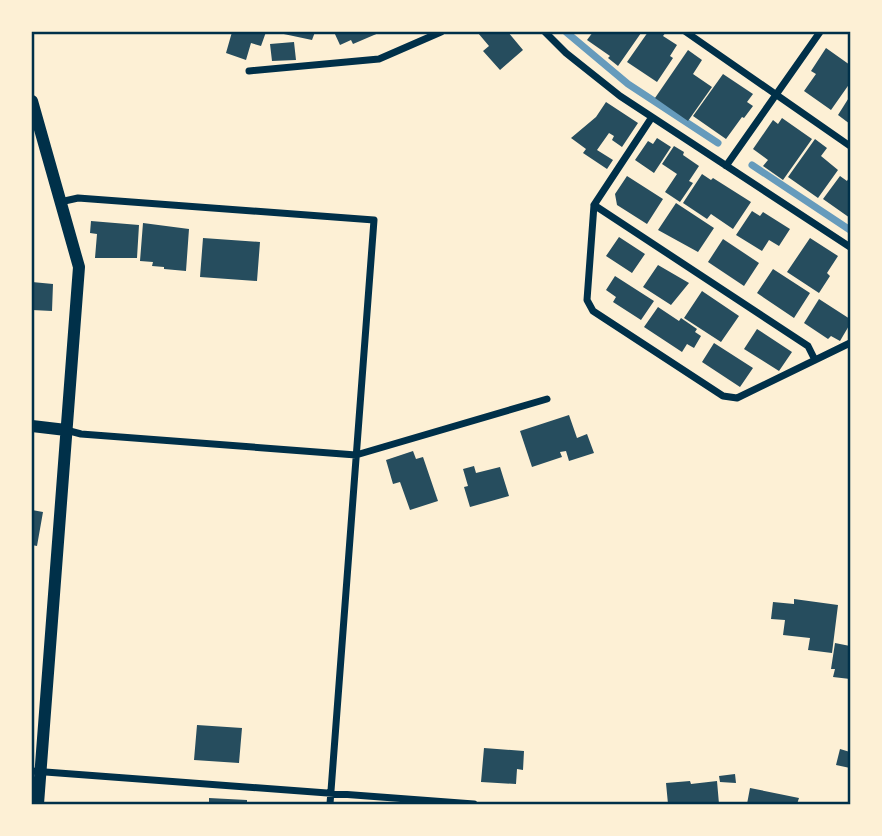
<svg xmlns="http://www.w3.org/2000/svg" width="882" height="836" font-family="Lato,sans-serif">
	<rect width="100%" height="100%" fill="#fdf0d5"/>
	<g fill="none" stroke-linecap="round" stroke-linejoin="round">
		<path stroke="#669bbc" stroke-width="7" d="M566,32L628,84L718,143
			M752,165L850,230"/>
	</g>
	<path fill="#264d5e" d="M232,32H266L261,46L251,43L246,60L226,53Z
		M334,32H381L353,44L351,40L340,45Z
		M479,32H508L523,50L500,70L483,51L489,46L478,33Z
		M593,32H639L641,33L618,66L608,58L610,56L587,40Z
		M648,32H666L663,36L677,45L670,56L673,58L657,82L627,62Z
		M279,33V32H315L312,40Z
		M294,42L296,60L272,61L270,44Z
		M826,48L850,65V83L831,110L804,91L816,74L811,71Z
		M688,50L702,60L693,74L712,87L688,121L655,98Z
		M723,74L753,94L747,102L753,106L744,118L742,117L726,139L693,116Z
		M850,96V124L838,115Z
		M606,102L638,123L622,147L612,140L614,136L609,133L597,150L613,160L607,169L583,153L586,149L571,138L596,117Z
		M782,118L812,139L783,180L763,166L768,160L753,149L773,120L778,124Z
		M657,138L671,147L654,173L635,160L648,141L653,144Z
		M815,139L827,148L821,156L838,170L818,198L788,177Z
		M674,146L684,152L683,155L699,166L689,181L693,183L680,202L665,192L677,174L662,164Z
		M702,174L711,180L713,178L751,202L733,229L711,214L707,219L683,203Z
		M627,176L663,199L647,224L617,205L615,194Z
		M840,176L847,181L850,176V218L823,199Z
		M676,203L714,228L698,252L658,230Z
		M752,211L760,216L763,212L790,229L779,246L769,240L762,251L736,235Z
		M91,221L139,225L137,258H95L97,234L90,233Z
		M143,223L189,229L186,271L164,269V267L152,266L153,262L140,261Z
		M619,237L645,254L632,273L606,256Z
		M203,238L260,242L257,281L200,277Z
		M810,238L838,256L827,273L830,276L819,293L787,272Z
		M723,239L759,263L744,286L708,262Z
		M658,265L689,283L671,305L643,287Z
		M773,269L810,293L794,318L757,293Z
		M615,276L654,301L641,320L613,302L616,297L606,290Z
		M32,282L53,284L52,311L32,310Z
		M702,291L739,316L721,342L684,318Z
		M819,299L850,319V324L840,341L831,336L828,339L804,323Z
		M658,307L679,321L681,318L697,329L695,332L701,336L694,348L687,344L682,352L644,327Z
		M757,329L792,352L779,371L744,349Z
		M714,343L753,368L740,387L702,362Z
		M569,415L577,438L587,434L594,453L569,461L566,451L560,452L562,457L532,467L520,431Z
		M413,451L416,459L423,457L438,501L410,510L400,482L393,484L386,460Z
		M474,466L476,473L500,467L509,496L470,507L464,487L468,486L463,469Z
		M32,510L43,512L37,546L32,545Z
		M794,599L838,605L832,653L808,650L810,638L783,635L785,620L771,619L773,602L794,604Z
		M835,643L850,646V679L833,677L835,669H831Z
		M197,725L242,728L239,763L194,760Z
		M484,748L524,751L523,770L517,769L516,784L481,782Z
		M840,749L850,752V768L836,765Z
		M735,774L736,783L720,782L719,776Z
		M690,781L691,784L717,781L719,804H668L666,783Z
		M750,788L799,798L797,804H747Z
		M209,798L247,800V804H209Z"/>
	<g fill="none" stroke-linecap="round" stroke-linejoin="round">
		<path stroke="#003049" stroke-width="7" d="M545,32L566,53L620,96L850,247
			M686,32L850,146
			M249,71L379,59L441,32
			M652,117L594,205L587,300L593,311L723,396L737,398L850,343
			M726,166L820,32
			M60,202L78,198L374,220L330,804
			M594,205L808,346L815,360
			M66,430L81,434L356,455L547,399
			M32,771L474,804"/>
		<path stroke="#003049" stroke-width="12" d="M32,101L79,267L38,804
			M32,426L66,430"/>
	</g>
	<rect width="882" height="836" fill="none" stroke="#fdf0d5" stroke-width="66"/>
	<rect x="33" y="33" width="816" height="770" fill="none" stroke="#003049" stroke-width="2.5"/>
</svg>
